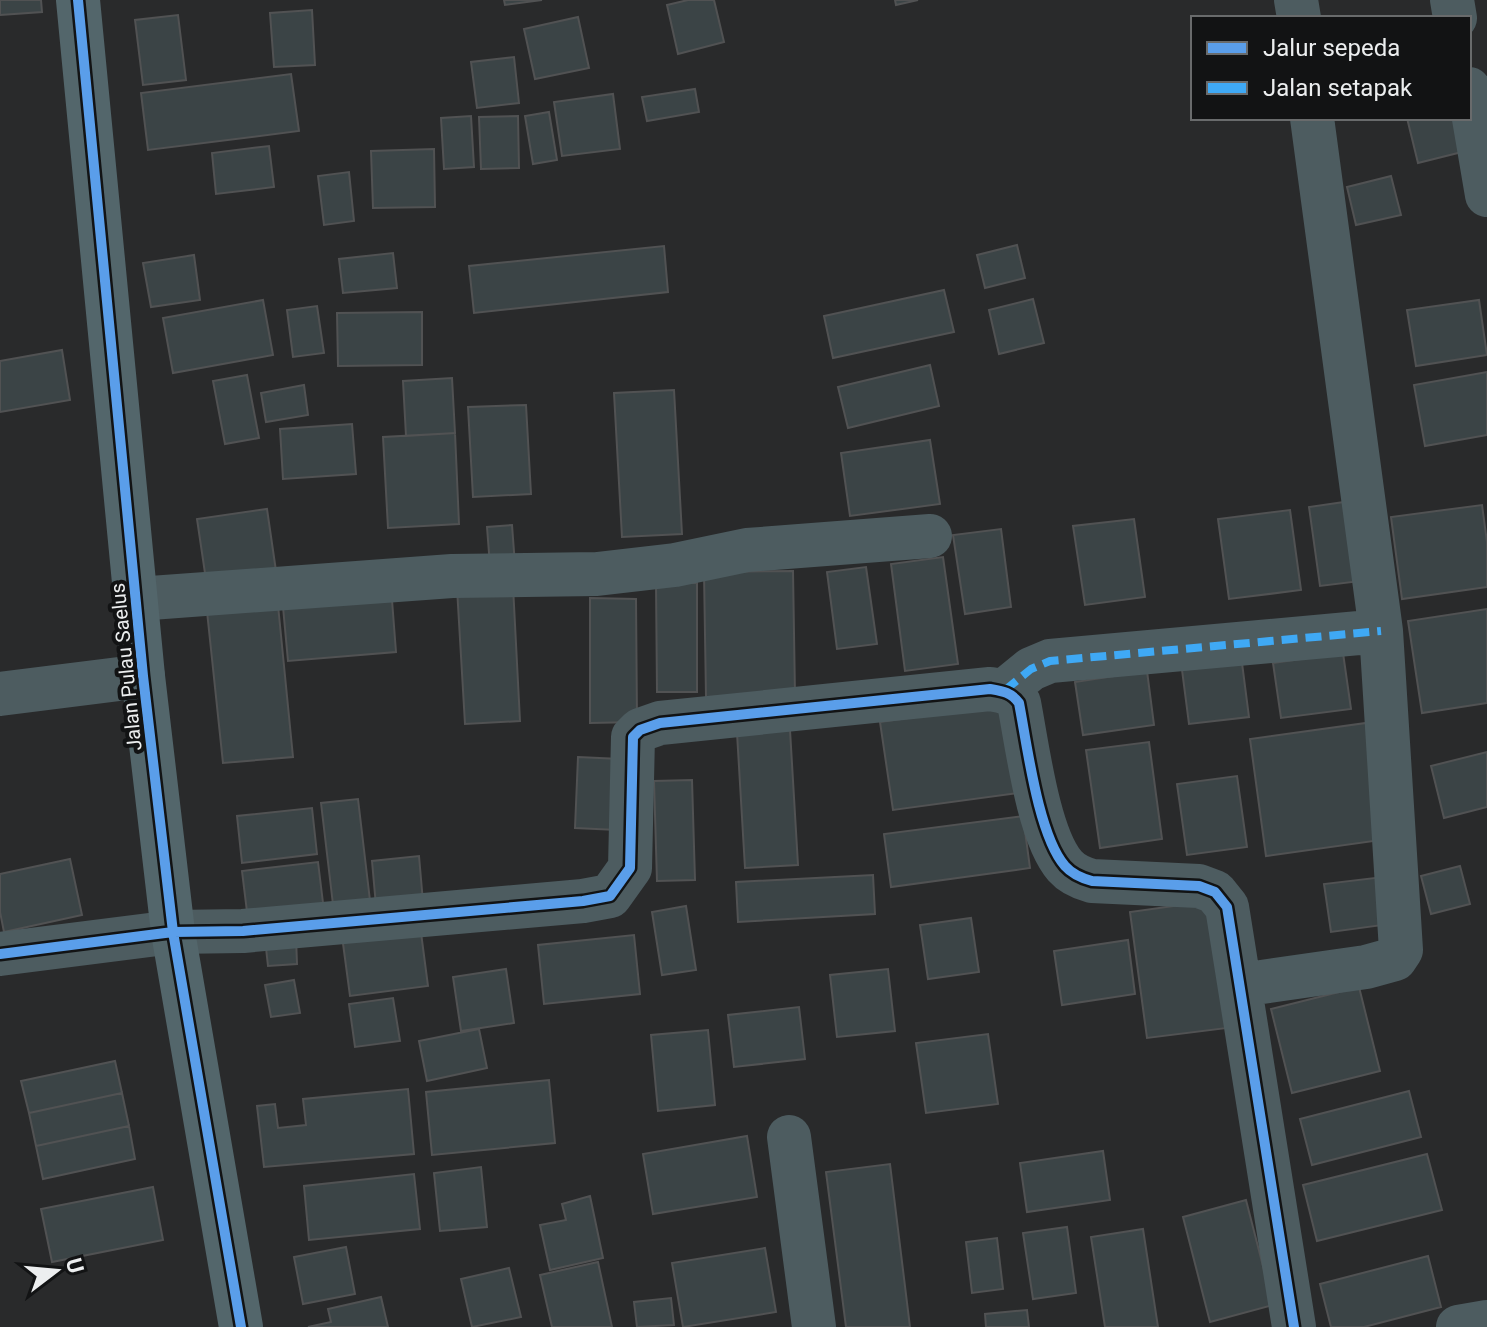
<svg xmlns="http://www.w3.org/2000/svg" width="1487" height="1327" font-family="Roboto,sans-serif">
	<rect width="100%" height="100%" fill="#292a2b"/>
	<path fill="#3b4446" stroke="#515253" stroke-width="2" d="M0,0H41L42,12L0,15Z
		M504,0H542L505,5Z
		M688,0H714L724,42L678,54L667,5Z
		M895,0H918L896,5Z
		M312,10L315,65L274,67L270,13Z
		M178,15L186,80L143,85L135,20Z
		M578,17L589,68L535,79L524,29Z
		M514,57L519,103L477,108L471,62Z
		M291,74L299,131L148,150L141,93Z
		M695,89L699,112L647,121L642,97Z
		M613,94L620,149L562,156L554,102Z
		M549,112L557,160L533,164L525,116Z
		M471,116L474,167L444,169L441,118Z
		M518,116L519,168L481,169L479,117Z
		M1407,118H1469L1478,148L1418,163Z
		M269,146L274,187L216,194L212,153Z
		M434,149L435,207L373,208L371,151Z
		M349,172L354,221L324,225L318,176Z
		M1391,176L1401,215L1356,225L1347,187Z
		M1017,245L1025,278L985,288L977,255Z
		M664,246L668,292L474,313L469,266Z
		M393,253L397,288L343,293L339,259Z
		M194,255L200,300L151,307L143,263Z
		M944,290L954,332L833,358L824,316Z
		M1033,299L1044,343L999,354L989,310Z
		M263,300L273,355L173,373L163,318Z
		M1479,300L1487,355L1416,366L1407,310Z
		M317,306L324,353L293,357L287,310Z
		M422,312V365L338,366L337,313Z
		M62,350L70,400L0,412V361Z
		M930,365L939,406L848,428L838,387Z
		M1487,372V435L1425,446L1414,385Z
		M247,375L259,438L225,444L213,381Z
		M452,378L455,433L406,436L403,381Z
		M304,385L308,415L266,422L261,393Z
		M674,390L682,534L622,537L614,393Z
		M526,405L531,494L473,497L468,407Z
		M352,424L356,474L283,479L280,429Z
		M455,433L459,524L388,528L383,437Z
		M930,440L940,504L850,516L841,453Z
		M1358,500L1369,580L1320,586L1309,507Z
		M1482,505L1487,542V587L1402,599L1391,517Z
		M267,509L276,571L206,580L197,519Z
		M1290,510L1301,590L1229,599L1218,519Z
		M1134,519L1145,597L1085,605L1073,526Z
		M512,525L515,565L490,566L487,527Z
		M1001,529L1011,607L965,614L953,535Z
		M943,557L958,664L905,671L891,564Z
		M866,567L877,644L837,649L827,572Z
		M793,571L795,695L706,697L704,572Z
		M656,583H697V692H657Z
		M513,586L520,721L465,724L457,588Z
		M391,587L396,652L288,661L282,596Z
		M277,595L293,757L223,763L206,602Z
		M590,598L636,599L637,722L590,723Z
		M1487,609V703L1422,713L1408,621Z
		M1343,653L1351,709L1281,718L1273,663Z
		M1242,663L1249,717L1189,724L1182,670Z
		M1147,671L1154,725L1083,735L1075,682Z
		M1014,703L1026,792L893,810L880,722Z
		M1366,723L1381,840L1266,856L1250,739Z
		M790,730L798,865L745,868L737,733Z
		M1149,742L1162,839L1100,848L1086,750Z
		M1487,752V807L1444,818L1431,766Z
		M578,757L620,759L617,830L575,828Z
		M1237,776L1247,847L1187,855L1177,784Z
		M692,780L695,880L657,881L654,781Z
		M358,799L371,909L334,913L321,803Z
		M312,808L317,854L242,863L237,816Z
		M1023,816L1030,868L891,887L884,834Z
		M419,856L423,902L376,906L372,861Z
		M70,859L82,915L4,932L0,912V874Z
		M318,862L324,911L248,920L242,871Z
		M1460,866L1470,904L1431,914L1421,876Z
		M873,875L875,914L738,922L736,882Z
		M1383,877L1390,924L1331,932L1324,884Z
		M1210,901L1227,1028L1147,1038L1130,912Z
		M686,906L696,970L662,975L652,912Z
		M971,918L979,972L928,979L920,925Z
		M420,925L428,986L350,996L342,936Z
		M634,935L640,994L544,1004L538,945Z
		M296,937L297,964L268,966L265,939Z
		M1128,940L1135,994L1062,1005L1054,951Z
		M506,969L514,1023L461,1031L453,977Z
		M888,969L895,1031L837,1037L830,975Z
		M294,980L300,1013L271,1017L265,985Z
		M1359,987L1380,1071L1292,1093L1271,1009Z
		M393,998L400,1041L355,1047L349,1004Z
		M799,1007L805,1059L734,1067L728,1015Z
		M479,1029L487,1068L427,1081L419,1041Z
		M708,1030L715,1105L658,1111L651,1035Z
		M988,1034L998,1104L926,1113L916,1043Z
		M115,1061L122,1093L29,1113L21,1081Z
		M549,1080L555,1143L432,1155L426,1092Z
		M408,1089L414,1154L264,1167L257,1106L275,1104L278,1128L306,1125L303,1099Z
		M1409,1091L1421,1137L1312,1165L1300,1119Z
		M122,1093L129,1126L36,1146L29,1113Z
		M129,1126L135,1159L43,1179L36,1146Z
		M747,1136L757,1197L653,1214L643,1154Z
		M1103,1151L1110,1200L1027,1212L1020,1163Z
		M1427,1154L1442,1210L1317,1241L1303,1185Z
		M890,1164L910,1327H846L826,1172Z
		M481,1167L487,1227L440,1231L434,1173Z
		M414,1174L420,1229L309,1240L304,1186Z
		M153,1187L163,1240L52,1262L41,1209Z
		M590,1196L603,1258L550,1270L540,1225L566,1220L562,1204Z
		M1246,1200L1273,1305L1210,1322L1183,1217Z
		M1067,1227L1076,1293L1033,1299L1023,1233Z
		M1143,1229L1158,1327H1105L1091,1237Z
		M997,1238L1003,1289L972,1293L966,1242Z
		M346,1247L355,1294L303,1304L294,1257Z
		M765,1248L776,1312L683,1327L672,1263Z
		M1428,1256L1441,1307L1364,1327H1331L1320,1284Z
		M598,1262L612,1327H552L540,1275Z
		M509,1268L521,1317L472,1327L461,1279Z
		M381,1297L388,1327H308L331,1322L328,1309Z
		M671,1298L674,1325L637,1327L634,1302Z
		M1027,1310L1029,1327H986L985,1314Z"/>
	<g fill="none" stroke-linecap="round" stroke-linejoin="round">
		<path stroke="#4d5c60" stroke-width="44" d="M1296,0L1299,18
			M1452,0L1455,18
			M1469,89L1487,195
			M137,599L452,576L597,574L675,565L747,550L930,536
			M1004,691L1031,669L1050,661L1381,631
			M0,694L143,676
			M0,954L173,932L243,931L583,901L610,896L630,868L633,737L640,730L660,723L990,689C1002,691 1011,692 1019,703C1027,744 1038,835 1065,866C1072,874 1081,878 1092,881L1199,886L1215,892L1227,907L1294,1327
			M1241,985L1366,967L1395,959L1401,950L1381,631L1312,118
			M789,1137L814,1327
			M1458,1327L1487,1322"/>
		<path stroke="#53666b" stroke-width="44" d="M78,0L143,676L173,932L241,1327"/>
		<path stroke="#3fa9f5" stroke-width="8" stroke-dasharray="16 8" stroke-linecap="butt" d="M1004,691L1031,669L1050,661L1381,631"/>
		<defs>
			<path id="cycleway" d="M78,0L143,676L173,932L241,1327
				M0,954L173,932L243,931L583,901L610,896L630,868L633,737L640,730L660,723L990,689C1002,691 1011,692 1019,703C1027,744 1038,835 1065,866C1072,874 1081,878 1092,881L1199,886L1215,892L1227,907L1294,1327"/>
		</defs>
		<use href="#cycleway" stroke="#121314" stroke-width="15"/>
		<use href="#cycleway" stroke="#5a9eea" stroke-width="10"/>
	</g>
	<g text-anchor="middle" stroke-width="8" stroke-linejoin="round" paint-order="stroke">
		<g font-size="20" fill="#eceeef" stroke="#121314">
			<text transform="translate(126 667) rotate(-96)" y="7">Jalan Pulau Saelus</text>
		</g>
	</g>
	<rect x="1191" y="16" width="280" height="104" fill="#121314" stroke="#696b6c" stroke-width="2"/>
	<rect x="1207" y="42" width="40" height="12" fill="#5a9eea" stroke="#696b6c" stroke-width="2"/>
	<text x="1263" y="56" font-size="24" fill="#eceeef">Jalur sepeda</text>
	<rect x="1207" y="82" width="40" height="12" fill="#3fa9f5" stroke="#696b6c" stroke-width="2"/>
	<text x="1263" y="96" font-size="24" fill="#eceeef">Jalan setapak</text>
	<g transform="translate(56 1271) rotate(74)" stroke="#121314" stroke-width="6" paint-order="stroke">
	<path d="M0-6L14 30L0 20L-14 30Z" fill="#eceeef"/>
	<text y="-12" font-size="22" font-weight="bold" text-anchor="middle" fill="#eceeef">U</text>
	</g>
</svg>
